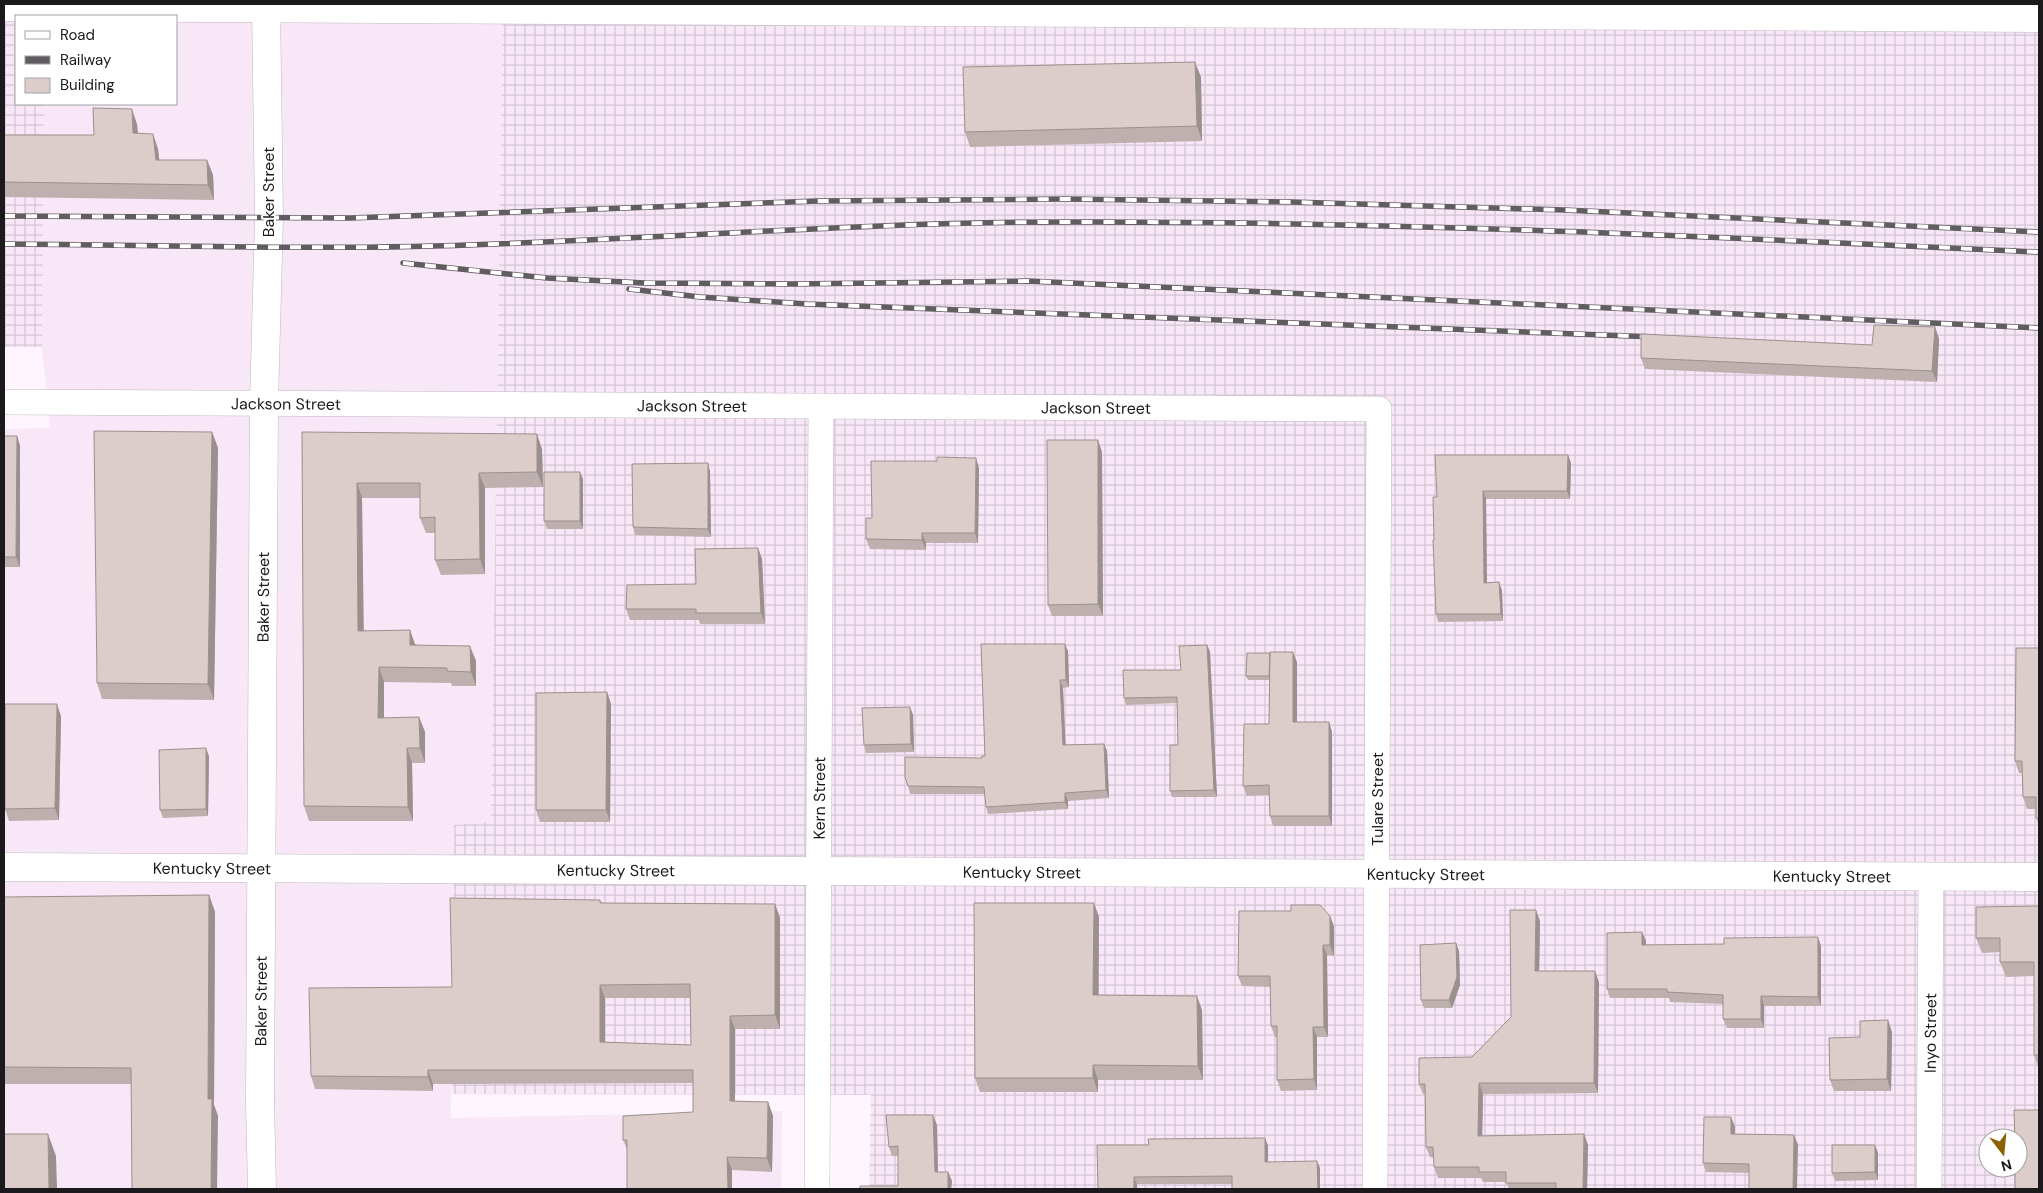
<svg xmlns="http://www.w3.org/2000/svg" width="2043" height="1193" font-family="'DM Sans',sans-serif">
	<defs>
		<pattern id="industrial-grid" width="8" height="8" patternUnits="userSpaceOnUse" patternTransform="scale(1.25)"><rect width="8" height="8" fill="#f7e7f7"/><path d="M0 4h8M4 0v8" fill="none" stroke="#d3c6d3"/></pattern>
	</defs>
	<rect width="100%" height="100%" fill="#fff5ff"/>
	<path fill="#f7e7f7" d="M503,4L491,822L454,825L451,1118L782,1111L781,1189H4V429L50,428L42,347L44,104H176V16Z"/>
	<path fill="url(#industrial-grid)" fill-rule="evenodd" d="M4,4L16,16V104H44L42,347H4Z
		M503,4H2039V1189H869L871,1095L452,1094L454,825L491,822ZM1988,1138H2018V1168H1988Z"/>
	<g fill="none" stroke-linecap="round" stroke-linejoin="round">
		<defs>
			<g id="street">
				<path id="s1" d="M4,402L1379,409L1375,1189"/>
				<path id="s2" d="M817,1189L821,406"/>
				<path id="s3" d="M1929,1189L1931,876"/>
			</g>
			<g id="secondary">
				<path d="M4,7L2039,18"/>
				<path id="s4" d="M4,867L2039,877"/>
				<path id="s5" d="M262,1189L260,1102L264,403L269,218L266,4"/>
			</g>
		</defs>
		<use href="#street" stroke="#c2b8c2" stroke-width="26"/>
		<use href="#secondary" stroke="#c2b8c2" stroke-width="29"/>
		<use href="#street" stroke="#fff" stroke-width="25"/>
		<use href="#secondary" stroke="#fff" stroke-width="28"/>
		<defs>
			<path id="rail" d="M4,216L350,218L818,201L1065,199L1291,202L1564,210L2039,232
				M4,244C167,245 332,251 495,244C686,237 876,222 1068,222C1392,221 1715,237 2039,252
				M403,263L547,278L645,283L793,284L1028,281L2039,328
				M629,289L700,297L807,304L1655,337"/>
		</defs>
		<use href="#rail" stroke="#615c61" stroke-width="5.5"/>
		<use href="#rail" stroke="#fff" stroke-width="4" stroke-dasharray="11" stroke-linecap="butt"/>
	</g>
	<path fill="#bdb0ae" fill-rule="evenodd" d="M1201,77L1202,141L970,147L965,132Z
		M4,122L5,135H94L137,124L138,134H153L158,149L159,160H207L213,175L214,200L4,197Z
		M1935,327L1939,339L1937,382L1645,369L1641,358L1872,345Z
		M212,432L218,448L214,700L102,699L97,683Z
		M302,432L542,449L543,487L485,488V574L441,575L435,560V533H426L420,518V498H362L363,630L476,661V686H452L451,683L384,682V718L419,717L425,732V763H412L413,821H309L304,806Z
		M4,436H17L20,446V567H4Z
		M1098,440L1102,452L1103,616H1052L1048,605Z
		M1568,455L1571,463L1570,499H1486L1487,583L1502,590L1503,621L1438,622L1436,614L1434,540L1437,497Z
		M979,468L978,543H926V550L870,549L866,539L872,518Z
		M710,471L711,537L635,535L633,527Z
		M583,479V529H547L544,521Z
		M758,548L762,559L765,624H700L699,620H630L626,609L696,584Z
		M1207,645L1210,652L1217,797H1172L1170,791L1178,745L1177,703L1126,705L1124,698L1181,670Z
		M2039,648V826L2036,818V809H2027L2023,797L2022,773H2019L2015,761Z
		M1068,651L1069,687L1063,688L1065,745L1104,744L1107,751L1109,798L1068,801V809L988,814L986,807L985,794H910L908,786L982,758L985,756Z
		M1297,662V722H1329L1332,732V826H1273L1270,816L1269,795L1247,796L1243,786L1269,724V680H1248L1246,676Z
		M607,692L611,704L610,822H540L536,810Z
		M910,707L913,715L914,752L866,753L864,745Z
		M61,716L59,820L9,821L5,809Z
		M209,756L208,816L163,818L160,810Z
		M209,895L215,912L214,1105L218,1116L131,1084H4V897Z
		M600,900L602,903L775,904L780,918V1029H735V1101L768,1102L773,1116L772,1172L732,1170L627,1149L623,1140L693,1112V1083L433,1084V1091L315,1089L311,1076L452,987ZM605,998H690L691,1045L605,1042Z
		M2039,906V1070L2034,1055V976L2006,977L2000,962V952L1982,953L1976,938Z
		M1291,911L1334,926V956L1327,955L1328,1037H1317V1090L1281,1091L1277,1080V1037H1275L1271,1026V987L1242,986L1238,976Z
		M1099,917V995L1202,1010L1203,1080H1098V1092H980L975,1078Z
		M1540,921L1539,971L1599,982L1598,1093L1483,1094L1482,1136L1584,1134L1588,1145L1587,1189H1509L1506,1182H1483L1481,1178H1438L1434,1167V1158L1430,1157L1426,1147L1425,1094H1423L1419,1084L1472,1057L1511,1017Z
		M1642,932L1646,941V945L1821,946V1006H1764V1028H1727L1723,1019V1004L1670,1002L1669,998H1610L1607,989Z
		M1459,951L1460,985L1452,1008H1424L1421,1000Z
		M1892,1032L1891,1091H1834L1830,1080L1860,1037Z
		M1731,1117L1735,1127V1134L1794,1135L1798,1145L1749,1173L1706,1172L1703,1163Z
		M937,1125L938,1172H948L952,1181L951,1189H860L898,1186V1156H892L889,1147Z
		M1265,1138L1268,1146V1162L1320,1168V1189H1232V1184H1137V1189H1098L1149,1145Z
		M1875,1145L1878,1153V1180L1835,1181L1832,1173Z"/>
	<path fill="#9a908d" d="M1195,62L1201,77L1202,141L1197,126Z
		M132,109L137,124L139,148L133,133Z
		M153,134L158,149L161,175L156,160Z
		M207,160L213,175L214,200L208,185Z
		M1935,327L1939,339L1937,382L1932,371Z
		M212,432L218,448L214,700L208,684Z
		M537,434L542,449L543,487L537,472Z
		M17,436L20,446V567L16,557Z
		M1098,440L1102,452L1103,616L1098,604Z
		M1568,455L1571,463L1570,499L1567,491Z
		M976,458L979,468L978,543L975,533Z
		M708,463L710,471L711,537L708,529Z
		M580,472L583,479V529L580,521Z
		M479,473L485,488V574L480,559Z
		M357,483L362,498L364,645L358,631Z
		M1483,491L1486,499L1487,591L1484,583Z
		M922,533L926,543V550L922,540Z
		M758,548L762,559L765,624L761,613Z
		M1499,582L1502,590L1503,621L1501,614Z
		M410,630L415,644V660L410,645Z
		M1065,644L1068,651L1069,687L1066,680Z
		M1207,645L1210,652L1217,797L1214,790Z
		M470,646L476,661V686L471,672Z
		M1293,652L1297,662V732L1293,722Z
		M379,667L384,682V733L378,718Z
		M1060,680L1063,688L1066,753L1063,745Z
		M607,692L611,704L610,822L606,810Z
		M57,704L61,716L59,820L55,808Z
		M910,707L913,715L914,752L911,744Z
		M419,717L425,732V763L420,748Z
		M1329,722L1332,732V826L1329,816Z
		M1104,744L1107,751L1109,798L1106,790Z
		M206,748L209,756L208,816L206,809Z
		M407,748L412,763L413,821L408,807Z
		M1065,793L1068,801V809L1065,802Z
		M209,895L215,912L214,1105L218,1116L217,1189H211L208,1099Z
		M1094,903L1099,917L1098,1010L1093,995Z
		M775,904L780,918V1029L775,1015Z
		M1536,910L1540,921L1539,982L1535,971Z
		M1330,916L1334,926V956L1330,945Z
		M1642,932L1646,941V954L1642,945Z
		M1818,937L1821,946V1006L1818,997Z
		M1456,943L1459,951L1460,985L1452,1008L1449,1000Z
		M1323,945L1327,955L1328,1037L1324,1027Z
		M1595,971L1599,982L1598,1093L1594,1083Z
		M600,985L605,998V1056L600,1042Z
		M1197,996L1202,1010L1203,1080L1198,1066Z
		M1761,996L1764,1006V1028L1761,1019Z
		M730,1016L735,1029V1114L730,1101Z
		M1888,1020L1892,1032L1891,1091L1887,1079Z
		M1313,1027L1317,1037V1090L1314,1079Z
		M1093,1065L1098,1080V1092L1093,1078Z
		M428,1070L433,1084V1091L428,1077Z
		M1479,1083L1483,1094L1482,1146L1478,1136Z
		M768,1102L773,1116L772,1172L767,1158Z
		M933,1115L937,1125L938,1181L935,1172Z
		M1731,1117L1735,1127L1734,1144L1731,1134Z
		M48,1134L56,1156L57,1189H49Z
		M1584,1134L1588,1145L1587,1189H1583Z
		M1794,1135L1798,1145L1797,1189H1793Z
		M1265,1138L1268,1146V1170L1265,1162Z
		M1875,1145L1878,1153V1180L1875,1172Z
		M727,1157L732,1170V1189H728Z
		M1317,1161L1320,1168V1189H1318Z
		M948,1172L952,1181L951,1189H948Z
		M1134,1177L1137,1184V1189H1134Z"/>
	<path fill="#dccdca" stroke="#9a908d" fill-rule="evenodd" d="M1195,62L1197,126L965,132L963,67Z
		M93,108L132,109L133,133L153,134L156,160H207L208,185L4,182V135H94Z
		M1874,325L1935,327L1932,371L1641,358V334L1872,345Z
		M94,431L212,432L208,684L97,683Z
		M302,432L537,434V472L479,473L480,559L435,560V517L420,518V483H357L358,631L410,630V645L470,646L471,672L447,671V668L379,667L378,718L419,717L420,748H407L408,807L304,806Z
		M4,436H17L16,557H4Z
		M1047,440H1098V604L1048,605Z
		M1435,455H1568L1567,491H1483L1484,583L1499,582L1501,614H1436L1433,540H1434L1433,497H1437Z
		M937,457L976,458L975,533H922V540L866,539V518H872L871,461H937Z
		M708,463V529L633,527L632,464Z
		M544,472H580V521H544Z
		M758,548L761,613H696V609H626L627,585L696,584L695,549Z
		M981,644H1065L1066,680H1060L1063,745L1104,744L1106,790L1065,793V802L986,807L984,787L908,786L905,777V757L982,758V756H985Z
		M1207,645L1214,790L1170,791V745H1178L1177,697L1124,698L1123,670H1181L1179,646Z
		M2016,648H2039V818H2036V797H2023L2022,761H2015Z
		M1270,652H1293V722H1329V816H1270L1269,785L1243,786L1244,724H1269Z
		M1247,653H1270L1269,676H1246Z
		M607,692L606,810H536V693Z
		M5,704H57L55,808L5,809Z
		M910,707L911,744L864,745L862,708Z
		M206,748V809L160,810L159,750Z
		M209,895L208,1099H212L211,1189H132L131,1068L4,1067V897Z
		M450,898L600,900V903L775,904V1015L730,1016V1101L768,1102L767,1158L727,1157L728,1189H627V1140H623V1116L693,1112V1070H428V1077L311,1076L309,988L452,987ZM690,984L691,1045L600,1042V985Z
		M974,903H1094L1093,995L1197,996L1198,1066L1093,1065V1078H975Z
		M1291,905H1320L1330,916V945H1323L1324,1027H1313L1314,1079L1277,1080V1026H1271L1270,976H1238L1239,911H1291Z
		M2039,906V1055H2034V962H2000V938H1976V907Z
		M1510,910H1536L1535,971H1595L1594,1083H1479L1478,1136L1584,1134L1583,1189H1556V1183H1506V1172H1479V1167H1434L1433,1147H1426L1425,1084H1419V1058L1472,1057L1511,1017Z
		M1642,932V945L1724,944V938L1818,937V997L1761,996V1019H1723V995L1667,992V989H1607V933Z
		M1456,943L1457,977L1449,1000H1421L1420,945Z
		M1888,1020L1887,1079L1830,1080L1829,1038L1860,1037V1021Z
		M2014,1110H2039V1189H2015V1168H2018V1138H2015Z
		M886,1115H933L935,1172H948V1189H860V1186H898V1146L889,1147Z
		M1704,1117H1731V1134L1794,1135L1793,1189H1749V1164L1703,1163Z
		M4,1134H48L49,1189H4Z
		M1265,1138V1162L1317,1161L1318,1189H1232V1176L1134,1177V1189H1098L1097,1145H1149L1148,1139Z
		M1832,1145H1875V1172L1832,1173Z"/>
	<g text-anchor="middle" stroke-width="4" stroke-linejoin="round" paint-order="stroke">
		<g font-size="16" fill="#1c191c" stroke="#fff">
			<text transform="translate(268 192) rotate(-90)" y="6">Baker Street</text>
			<text dy="6" stroke="none"><textPath href="#s1" startOffset="282">Jackson Street</textPath></text>
			<text dy="6" stroke="none"><textPath href="#s1" startOffset="688">Jackson Street</textPath></text>
			<text dy="6" stroke="none"><textPath href="#s1" startOffset="1092">Jackson Street</textPath></text>
			<text dy="6" stroke="none"><textPath href="#s5" startOffset="592">Baker Street</textPath></text>
			<text dy="6" stroke="none"><textPath href="#s2" startOffset="391">Kern Street</textPath></text>
			<text transform="translate(1377 799) rotate(-90)" y="6">Tulare Street</text>
			<text dy="6" stroke="none"><textPath href="#s4" startOffset="208">Kentucky Street</textPath></text>
			<text dy="6" stroke="none"><textPath href="#s4" startOffset="612">Kentucky Street</textPath></text>
			<text dy="6" stroke="none"><textPath href="#s4" startOffset="1018">Kentucky Street</textPath></text>
			<text dy="6" stroke="none"><textPath href="#s4" startOffset="1422">Kentucky Street</textPath></text>
			<text dy="6" stroke="none"><textPath href="#s4" startOffset="1828">Kentucky Street</textPath></text>
			<text dy="6" stroke="none"><textPath href="#s5" startOffset="188">Baker Street</textPath></text>
			<text dy="6" stroke="none"><textPath href="#s3" startOffset="156">Inyo Street</textPath></text>
		</g>
	</g>
	<rect width="2043" height="1193" fill="none" stroke="#1c191c" stroke-width="10"/>
	<rect x="15" y="15" width="162" height="90" fill="#ffffff" stroke="#a4a3a4"/>
	<rect x="25" y="31" width="25" height="8" fill="#ffffff" stroke="#a4a3a4"/>
	<text x="60" y="40" font-size="15" fill="#1c191c">Road</text>
	<rect x="25" y="56" width="25" height="8" fill="#615c61" stroke="#a4a3a4"/>
	<text x="60" y="65" font-size="15" fill="#1c191c">Railway</text>
	<rect x="25" y="78" width="25" height="15" fill="#dccdca" stroke="#a4a3a4"/>
	<text x="60" y="90" font-size="15" fill="#1c191c">Building</text>
	<g transform="translate(2003 1153) rotate(164)"><circle r="24" fill="#ffffff" stroke="#a4a3a4"/>
	<path d="M0-4L9 19L0 12L-9 19Z" fill="#8b6103"/>
	<text y="-8" font-size="14" font-weight="bold" text-anchor="middle" fill="#1c191c">N</text>
	</g>
</svg>
